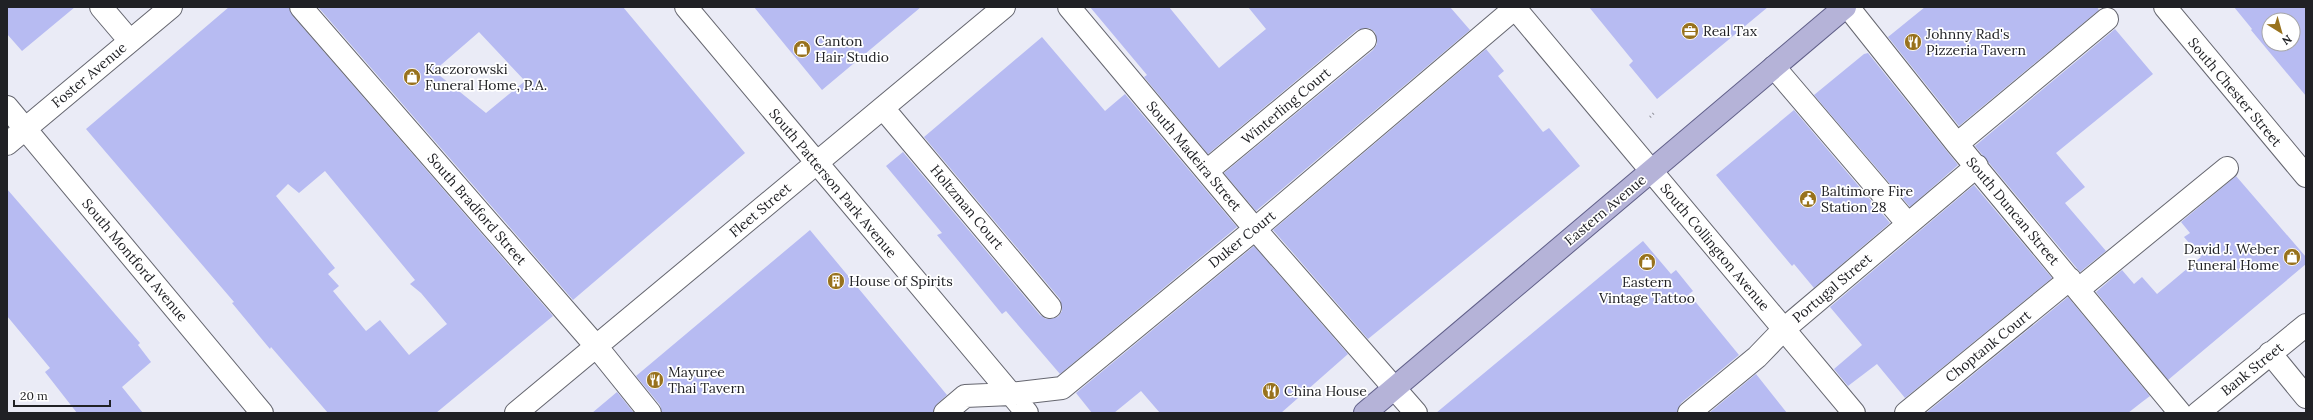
<svg xmlns="http://www.w3.org/2000/svg" width="2313" height="420" font-family="Lora,serif">
	<rect width="100%" height="100%" fill="#eaebf6"/>
	<path fill="#b7bbf2" fill-rule="evenodd" d="M7,7H75L22,51L7,34Z
		M229,7H289L292,15L553,316L436,413H328L271,347L270,349L232,303L234,302L86,129ZM325,171L415,280L410,284L421,293L447,324L409,355L380,320L366,331L333,291L339,286L328,274L335,268L276,196L288,184L299,193Z
		M318,7H623L745,153L573,300ZM479,32L525,81L486,113L434,71Z
		M754,7H921L822,90Z
		M1090,7H1169L1219,68L1266,29L1248,7H1450L1470,30L1256,211L1224,173L1373,50L1377,44L1375,32L1369,28L1357,30L1208,154L1144,77L1147,75Z
		M1589,7H1768L1657,99L1629,65L1633,61Z
		M1925,7H2097L2099,10L1959,126L1888,37Z
		M2234,7H2306V96L2251,30L2252,29ZM2269,20H2293V44H2269Z
		M2115,29L2153,74L2056,153L2085,187L2065,203L2106,251L2080,272L1975,146Z
		M1042,37L1105,111L1125,94L1237,227L1060,374L1006,311L1002,314L961,264L937,235L942,233L886,166L903,152L1040,315L1046,319L1058,317L1062,311L1060,299L924,137Z
		M1486,49L1504,71L1498,76L1543,132L1549,128L1580,166L1368,339L1273,230Z
		M1868,53L1958,165L1910,207L1814,95L1864,54Z
		M1794,110L1890,223L1814,288L1794,264L1792,266L1716,175Z
		M2236,176L2306,257V264L2168,380L2096,292L2122,270L2134,284L2142,277L2157,294L2201,257L2184,237L2190,233L2181,222Z
		M1974,185L2052,278L1905,398L1877,364L1848,386L1834,369L1862,345L1830,307Z
		M7,189L140,343L138,345L151,362L122,387L143,413H77L45,372L50,368L7,316Z
		M810,230L947,395L937,404L933,413H662L660,405L636,376Z
		M1643,241L1671,274L1676,270L1693,291L1689,294L1739,355L1681,403L1677,413H1436Z
		M1254,246L1348,354L1281,413H1160L1141,391L1114,413H1092L1076,393Z
		M2068,297L2150,396L2142,402L2128,413H1926Z
		M1756,374L1787,413H1709Z
		M617,392L634,413H592Z"/>
	<g fill="none" stroke-linecap="round" stroke-linejoin="round">
		<defs>
			<path id="minor" d="M101,7L130,41
				M301,7L596,346L650,413
				M686,7L1027,413
				M1069,7L1255,229L1416,413
				M1514,7L1854,413
				M1848,7L1957,144L2180,413
				M2165,7L2306,176
				M1774,67L1908,224
				M7,107L262,413
				M883,108L1050,307
				M7,144L171,7
				M1957,144L2107,19
				M1207,171L1365,40
				M2079,289L2227,168
				M2270,353L2306,397
				M516,413L1004,7
				M945,413L965,396L1011,394L1062,388L1255,229L1515,8
				M1689,413L1757,357L1784,329L1977,166
				M1906,413L2070,279
				M2198,413L2306,325"/>
			<path id="major" d="M1365,413L1845,7"/>
		</defs>
		<use href="#minor" stroke="#65666f" stroke-width="24"/>
		<use href="#major" stroke="#605f88" stroke-width="24"/>
		<path stroke="#91929a" stroke-width="2.5" stroke-dasharray="1 3" stroke-linecap="butt" d="M1650,117L1654,113"/>
		<use href="#minor" stroke="#fff" stroke-width="22"/>
		<use href="#major" stroke="#b5b3d8" stroke-width="22"/>
	</g>
	<defs>
		<symbol id="office-disc" viewBox="-11 -11 22 22"><circle r="9.5" fill="#98721d" stroke="#fff"/><path d="M-6-3h4V-5.5h4V-3h4V5H-6ZM-1-4.5V-3h2v-1.5ZM-6 0V1H6V0Z" fill="#fff"/></symbol>
		<symbol id="restaurant-disc" viewBox="-11 -11 22 22"><circle r="9.5" fill="#98721d" stroke="#fff"/><path d="M-5-6h1v4h1v-4h1v4h1v-4h1v5L-1.5 .5V6h-2V.5L-5-1ZM5-6V6H3V1.5H1.5Q1.5-4 5-6Z" fill="#fff"/></symbol>
		<symbol id="shop-disc" viewBox="-11 -11 22 22"><circle r="9.5" fill="#98721d" stroke="#fff"/><path d="M-5-2.5h2.3a2.7 3.5 0 0 1 5.4 0H5L5.5 6h-11ZM-1.5-2.5h3a1.5 2.3 0 0 0-3 0Z" fill="#fff"/></symbol>
		<symbol id="civic-disc" viewBox="-11 -11 22 22"><circle r="9.5" fill="#98721d" stroke="#fff"/><path d="M-.6-6.5H3V-4.5H.6V-3L4-1V1h2V6H-6V1h2V-1L-.6-3ZM-1.2 2.5V6h2.4V2.5Z" fill="#fff"/></symbol>
		<symbol id="building-disc" viewBox="-11 -11 22 22"><circle r="9.5" fill="#98721d" stroke="#fff"/><path d="M-4-6H4V6H1V3H-1V6H-4ZM-2.5-4.3h1.7v1.8h-1.7ZM.8-4.3h1.7v1.8H.8ZM-2.5-1h1.7V.8h-1.7ZM.8-1h1.7V.8H.8Z" fill="#fff"/></symbol>
	</defs>
	<g fill-rule="evenodd">
		<use href="#office-disc" x="1680" y="21" width="20" height="20"/>
		<use href="#restaurant-disc" x="1903" y="32" width="20" height="20"/>
		<use href="#shop-disc" x="792" y="39" width="20" height="20"/>
		<use href="#shop-disc" x="402" y="67" width="20" height="20"/>
		<use href="#civic-disc" x="1798" y="189" width="20" height="20"/>
		<use href="#shop-disc" x="2282" y="247" width="20" height="20"/>
		<use href="#shop-disc" x="1637" y="252" width="20" height="20"/>
		<use href="#building-disc" x="826" y="271" width="20" height="20"/>
		<use href="#restaurant-disc" x="645" y="370" width="20" height="20"/>
		<use href="#restaurant-disc" x="1261" y="381" width="20" height="20"/>
	</g>
	<g text-anchor="middle" stroke-width="3.5" stroke-linejoin="round" paint-order="stroke">
		<g font-size="14" fill="#202125" stroke="#fff" text-anchor="start">
			<text x="1703" y="36">Real Tax</text>
			<text x="1926" y="39">Johnny Rad's<tspan x="1926" dy="16">Pizzeria Tavern</tspan></text>
			<text x="815" y="46">Canton<tspan x="815" dy="16">Hair Studio</tspan></text>
			<text x="425" y="74">Kaczorowski<tspan x="425" dy="16">Funeral Home, P.A.</tspan></text>
			<text x="1821" y="196">Baltimore Fire<tspan x="1821" dy="16">Station 28</tspan></text>
			<text x="2279" y="254" text-anchor="end">David J. Weber<tspan x="2279" dy="16">Funeral Home</tspan></text>
			<text x="849" y="286">House of Spirits</text>
			<text x="1647" y="287" text-anchor="middle">Eastern<tspan x="1647" dy="16">Vintage Tattoo</tspan></text>
			<text x="668" y="377">Mayuree<tspan x="668" dy="16">Thai Tavern</tspan></text>
			<text x="1284" y="396">China House</text>
		</g>
		<g font-size="14" fill="#202125" stroke="#fff">
			<text transform="translate(89 75) rotate(-40)" y="5">Foster Avenue</text>
			<text transform="translate(2235 92) rotate(50)" y="5">South Chester Street</text>
			<text transform="translate(1286 106) rotate(-40)" y="5">Winterling Court</text>
			<text transform="translate(1194 156) rotate(50)" y="5">South Madeira Street</text>
			<text transform="translate(833 183) rotate(50)" y="5">South Patterson Park Avenue</text>
			<text transform="translate(967 207) rotate(50)" y="5">Holtzman Court</text>
			<text transform="translate(477 209) rotate(49)" y="5">South Bradford Street</text>
			<text transform="translate(760 210) rotate(-40)" y="5">Fleet Street</text>
			<text transform="translate(1605 210) rotate(-40)" y="5">Eastern Avenue</text>
			<text transform="translate(2013 211) rotate(50)" y="5">South Duncan Street</text>
			<text transform="translate(1242 239) rotate(-39)" y="5">Duker Court</text>
			<text transform="translate(1715 247) rotate(50)" y="5">South Collington Avenue</text>
			<text transform="translate(135 260) rotate(50)" y="5">South Montford Avenue</text>
			<text transform="translate(1832 288) rotate(-40)" y="5">Portugal Street</text>
			<text transform="translate(1988 346) rotate(-39)" y="5">Choptank Court</text>
			<text transform="translate(2252 369) rotate(-39)" y="5">Bank Street</text>
		</g>
	</g>
	<rect width="2313" height="420" fill="none" stroke="#202125" stroke-width="16"/>
	<g transform="translate(2281 32) rotate(143)"><circle r="19" fill="#ffffff" stroke="#a6a6a8"/>
	<path d="M0-3L7 15L0 10L-7 15Z" fill="#98721d"/>
	<text y="-6" font-size="11" font-weight="bold" text-anchor="middle" fill="#202125">N</text>
	</g>
	<path d="M14 400v6h96v-6" fill="none" stroke="#202125" stroke-width="2"/>
	<text x="20" y="400" font-size="12" fill="#202125" stroke="#ffffff" stroke-width="3" paint-order="stroke">20 m</text>
</svg>
